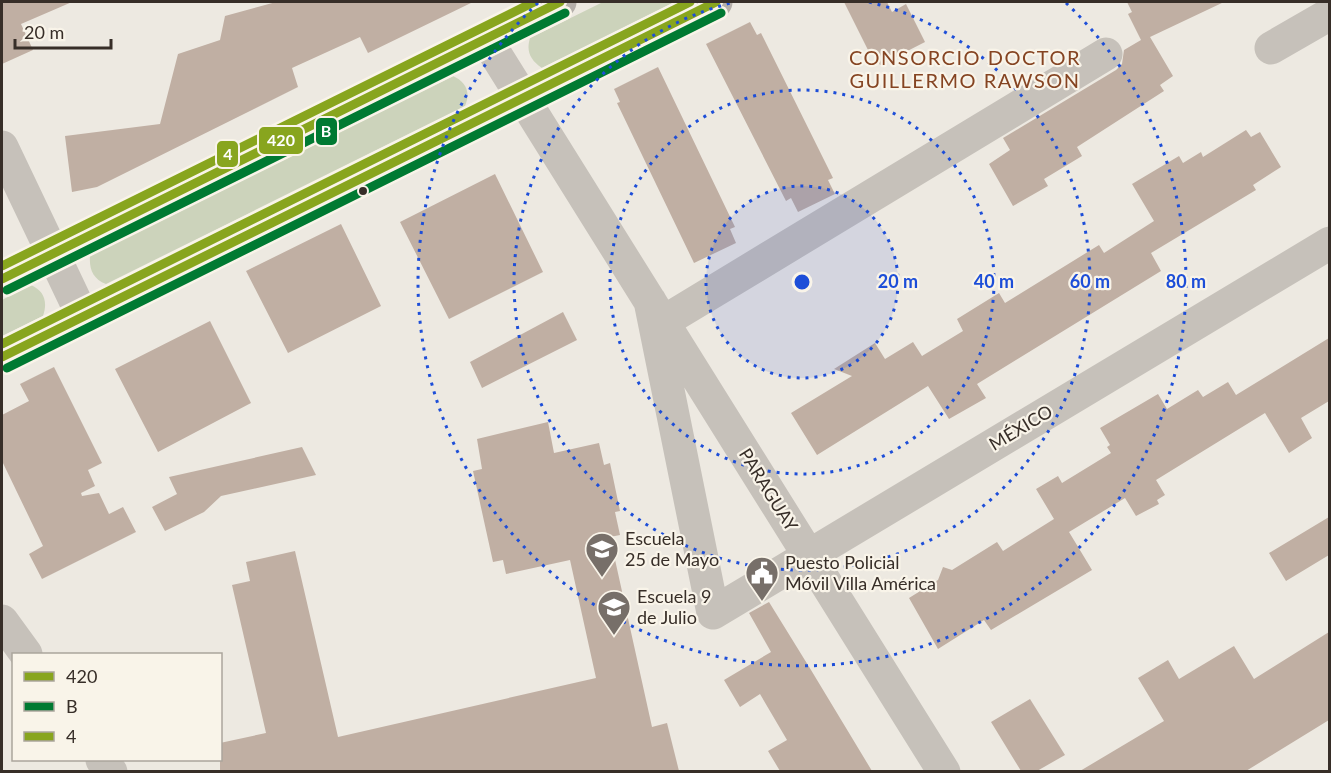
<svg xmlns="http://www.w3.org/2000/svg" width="1331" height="773" font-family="Lato,sans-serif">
	<rect width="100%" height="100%" fill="#ede9e1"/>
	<path fill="#ccd3bb" d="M603,2H675L542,68C530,60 526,51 530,38Z
		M453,76C466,82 471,92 465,106L106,284C93,279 89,269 90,256Z
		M31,285C44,291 48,301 43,316L2,336V300Z"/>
	<path fill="#c0afa3" d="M2,2H72L21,24L33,50L2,64Z
		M276,2H473L368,53L360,37L292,68L298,87L97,187L72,192L65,136L160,124L178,54L220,40L225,16Z
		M844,2H887L892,12L906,4L925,42L880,65L873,50L869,52Z
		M1127,2H1224L1150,37L1173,76L1160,85L1164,91L1077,147L1082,156L1044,179L1048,186L1013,206L989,164L1010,150L1003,138L1116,70L1122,64L1124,50L1141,40L1128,14L1132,12Z
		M750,22L757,35L761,33L833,178L828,180L835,194L798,212L791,198L786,201L706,44Z
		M658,67L735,227L730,229L736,243L694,263L617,103L620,102L614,89Z
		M1246,130L1251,137L1260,132L1281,167L1253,185L1256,190L1151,253L1161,271L977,384L986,398L949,419L928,386L817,455L791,413L852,376L834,369L875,343L885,359L913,342L922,356L963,331L957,319L999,293L1005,303L1099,245L1104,253L1154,221L1132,184L1179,156L1183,163L1201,152L1203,157Z
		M495,174L543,272L449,319L400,222Z
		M341,224L381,306L288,353L246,271Z
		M563,312L577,340L482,388L470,362Z
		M210,321L251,403L158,452L115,369Z
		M1329,338V401L1301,418L1312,438L1289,453L1265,413L1156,480L1165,495L1157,500L1159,504L1136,516L1125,498L1069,532L1092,570L991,630L984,620L938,649L909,598L938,580L943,567L952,570L997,542L1003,551L1054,519L1036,489L1058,476L1062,483L1111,453L1107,447L1110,445L1100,428L1158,394L1167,409L1198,390L1203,397L1228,382L1236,395Z
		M54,367L102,463L88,470L95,486L81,493L82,496L99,493L109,514L123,507L136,532L42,579L29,554L43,546L2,461V415L29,401L20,384Z
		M548,422L554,453L599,443L604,465L610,463L620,511L615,512L620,535L610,537L652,727L667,723L679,771H220V743L266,733L232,585L250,581L246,562L295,551L338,737L596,678L570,560L506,574L503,560L493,562L473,471L482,469L477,439Z
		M302,447L316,475L221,496L204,512L165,531L152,507L177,494L169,477Z
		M1329,517V555L1286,581L1269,553Z
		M769,602L811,670L872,771H780L768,751L787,740L760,694L740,707L724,680L771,652L749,613Z
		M1329,632V720L1246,771H1080L1164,721L1138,678L1168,660L1179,679L1234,646L1254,679Z
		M1030,699L1065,755L1037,771H1021L991,722Z"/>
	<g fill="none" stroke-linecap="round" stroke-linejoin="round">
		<path stroke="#c6c1ba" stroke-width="33" d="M486,39L944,772
			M1271,48L1330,14
			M2,147L83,317
			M650,301L713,613L1330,243
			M663,322L1106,54
			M2,621L26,654
			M102,760L111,772"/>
		<path stroke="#b5afaa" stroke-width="33" d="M2,279L560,2
			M2,357L716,2"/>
		<defs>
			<path id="bus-1" d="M2,279L560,2
				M2,357L716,2"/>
			<path id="bus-2" d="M7,290L565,13
				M7,368L721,13"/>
			<path id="bus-3" d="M2,266L534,2
				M2,344L690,2"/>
		</defs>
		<use href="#bus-1" stroke="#f9f4e9" stroke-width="14"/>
		<use href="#bus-2" stroke="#f9f4e9" stroke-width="14"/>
		<use href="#bus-3" stroke="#f9f4e9" stroke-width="14"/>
		<use href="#bus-1" stroke="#88a51e" stroke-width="9"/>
		<use href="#bus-2" stroke="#007a32" stroke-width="9"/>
		<use href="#bus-3" stroke="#88a51e" stroke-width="9"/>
	</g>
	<circle cx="802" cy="282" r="96" fill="#1d4ed8" fill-opacity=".12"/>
	<g fill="none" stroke="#1d4ed8" stroke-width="3" stroke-dasharray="3 6">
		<circle cx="802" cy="282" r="96"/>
		<circle cx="802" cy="282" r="192"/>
		<path d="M869 2A288 288 0 1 1 735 2"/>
		<path d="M1066 3A384 384 0 1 1 538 3"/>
	</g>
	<defs>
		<symbol id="school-pin" viewBox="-11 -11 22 30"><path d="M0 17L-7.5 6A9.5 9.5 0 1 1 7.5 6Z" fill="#776f69" stroke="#f9f4e9"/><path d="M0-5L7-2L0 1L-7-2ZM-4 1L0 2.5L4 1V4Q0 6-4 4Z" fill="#fff"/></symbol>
		<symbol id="civic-pin" viewBox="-11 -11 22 30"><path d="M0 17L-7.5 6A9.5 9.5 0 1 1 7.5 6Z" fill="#776f69" stroke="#f9f4e9"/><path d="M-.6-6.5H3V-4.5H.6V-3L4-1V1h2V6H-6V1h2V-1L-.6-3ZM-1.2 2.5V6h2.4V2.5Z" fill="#fff"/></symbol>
	</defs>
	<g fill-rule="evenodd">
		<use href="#school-pin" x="583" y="530" width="38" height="52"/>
		<use href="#civic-pin" x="743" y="554" width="38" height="52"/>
		<use href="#school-pin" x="595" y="588" width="38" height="52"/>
	</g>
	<circle fill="#372e28" stroke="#f9f4e9" stroke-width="2" cx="363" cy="191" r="5"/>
	<g text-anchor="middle" stroke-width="4.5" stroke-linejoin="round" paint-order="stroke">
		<g font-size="18" fill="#372e28" stroke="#f9f4e9">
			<text transform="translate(1021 428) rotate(-31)" y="6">MÉXICO</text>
			<text transform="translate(768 490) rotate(58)" y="6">PARAGUAY</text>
		</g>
		<g font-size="18" fill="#372e28" stroke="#f9f4e9" text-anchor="start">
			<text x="625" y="545">Escuela<tspan x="625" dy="21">25 de Mayo</tspan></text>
			<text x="785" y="569">Puesto Policial<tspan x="785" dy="21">Móvil Villa América</tspan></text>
			<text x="637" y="603">Escuela 9<tspan x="637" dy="21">de Julio</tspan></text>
		</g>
		<g font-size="20" letter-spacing="1.5" fill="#854422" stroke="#f9f4e9">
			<text x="965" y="65">CONSORCIO DOCTOR<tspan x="965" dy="23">GUILLERMO RAWSON</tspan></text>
		</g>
	</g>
	<circle cx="802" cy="282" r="9" fill="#1d4ed8" stroke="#f9f4e9" stroke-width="3"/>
	<g font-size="18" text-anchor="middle" font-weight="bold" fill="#1d4ed8" stroke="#f9f4e9" stroke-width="4.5" stroke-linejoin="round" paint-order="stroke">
		<text x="898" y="288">20 m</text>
		<text x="994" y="288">40 m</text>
		<text x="1090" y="288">60 m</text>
		<text x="1186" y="288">80 m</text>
	</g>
	<g stroke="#f9f4e9" stroke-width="2">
		<rect x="315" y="117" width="23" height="29" rx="6" fill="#007a32"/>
		<rect x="258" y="126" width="46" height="29" rx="6" fill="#88a51e"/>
		<rect x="216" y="140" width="23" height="28" rx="6" fill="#88a51e"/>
	</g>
	<g font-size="16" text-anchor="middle" font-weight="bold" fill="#fff">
		<text x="326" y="137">B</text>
		<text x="281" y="146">420</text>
		<text x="228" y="160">4</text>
	</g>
	<rect width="1331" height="773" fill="none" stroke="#372e28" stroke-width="6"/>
	<rect x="12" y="653" width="210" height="108" fill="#f9f4e9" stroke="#aba59c" stroke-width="1.5"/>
	<rect x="24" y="672" width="30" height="9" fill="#88a51e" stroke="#aba59c" stroke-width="1.5"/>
	<text x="66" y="683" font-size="18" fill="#372e28">420</text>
	<rect x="24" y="702" width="30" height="9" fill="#007a32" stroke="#aba59c" stroke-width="1.5"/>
	<text x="66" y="713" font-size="18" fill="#372e28">B</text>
	<rect x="24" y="732" width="30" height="9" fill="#88a51e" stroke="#aba59c" stroke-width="1.5"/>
	<text x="66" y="743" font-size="18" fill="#372e28">4</text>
	<path d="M15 39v9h96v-9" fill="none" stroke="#372e28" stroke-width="3"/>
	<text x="24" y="39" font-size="18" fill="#372e28" stroke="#f9f4e9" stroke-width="4.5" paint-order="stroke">20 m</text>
</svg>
